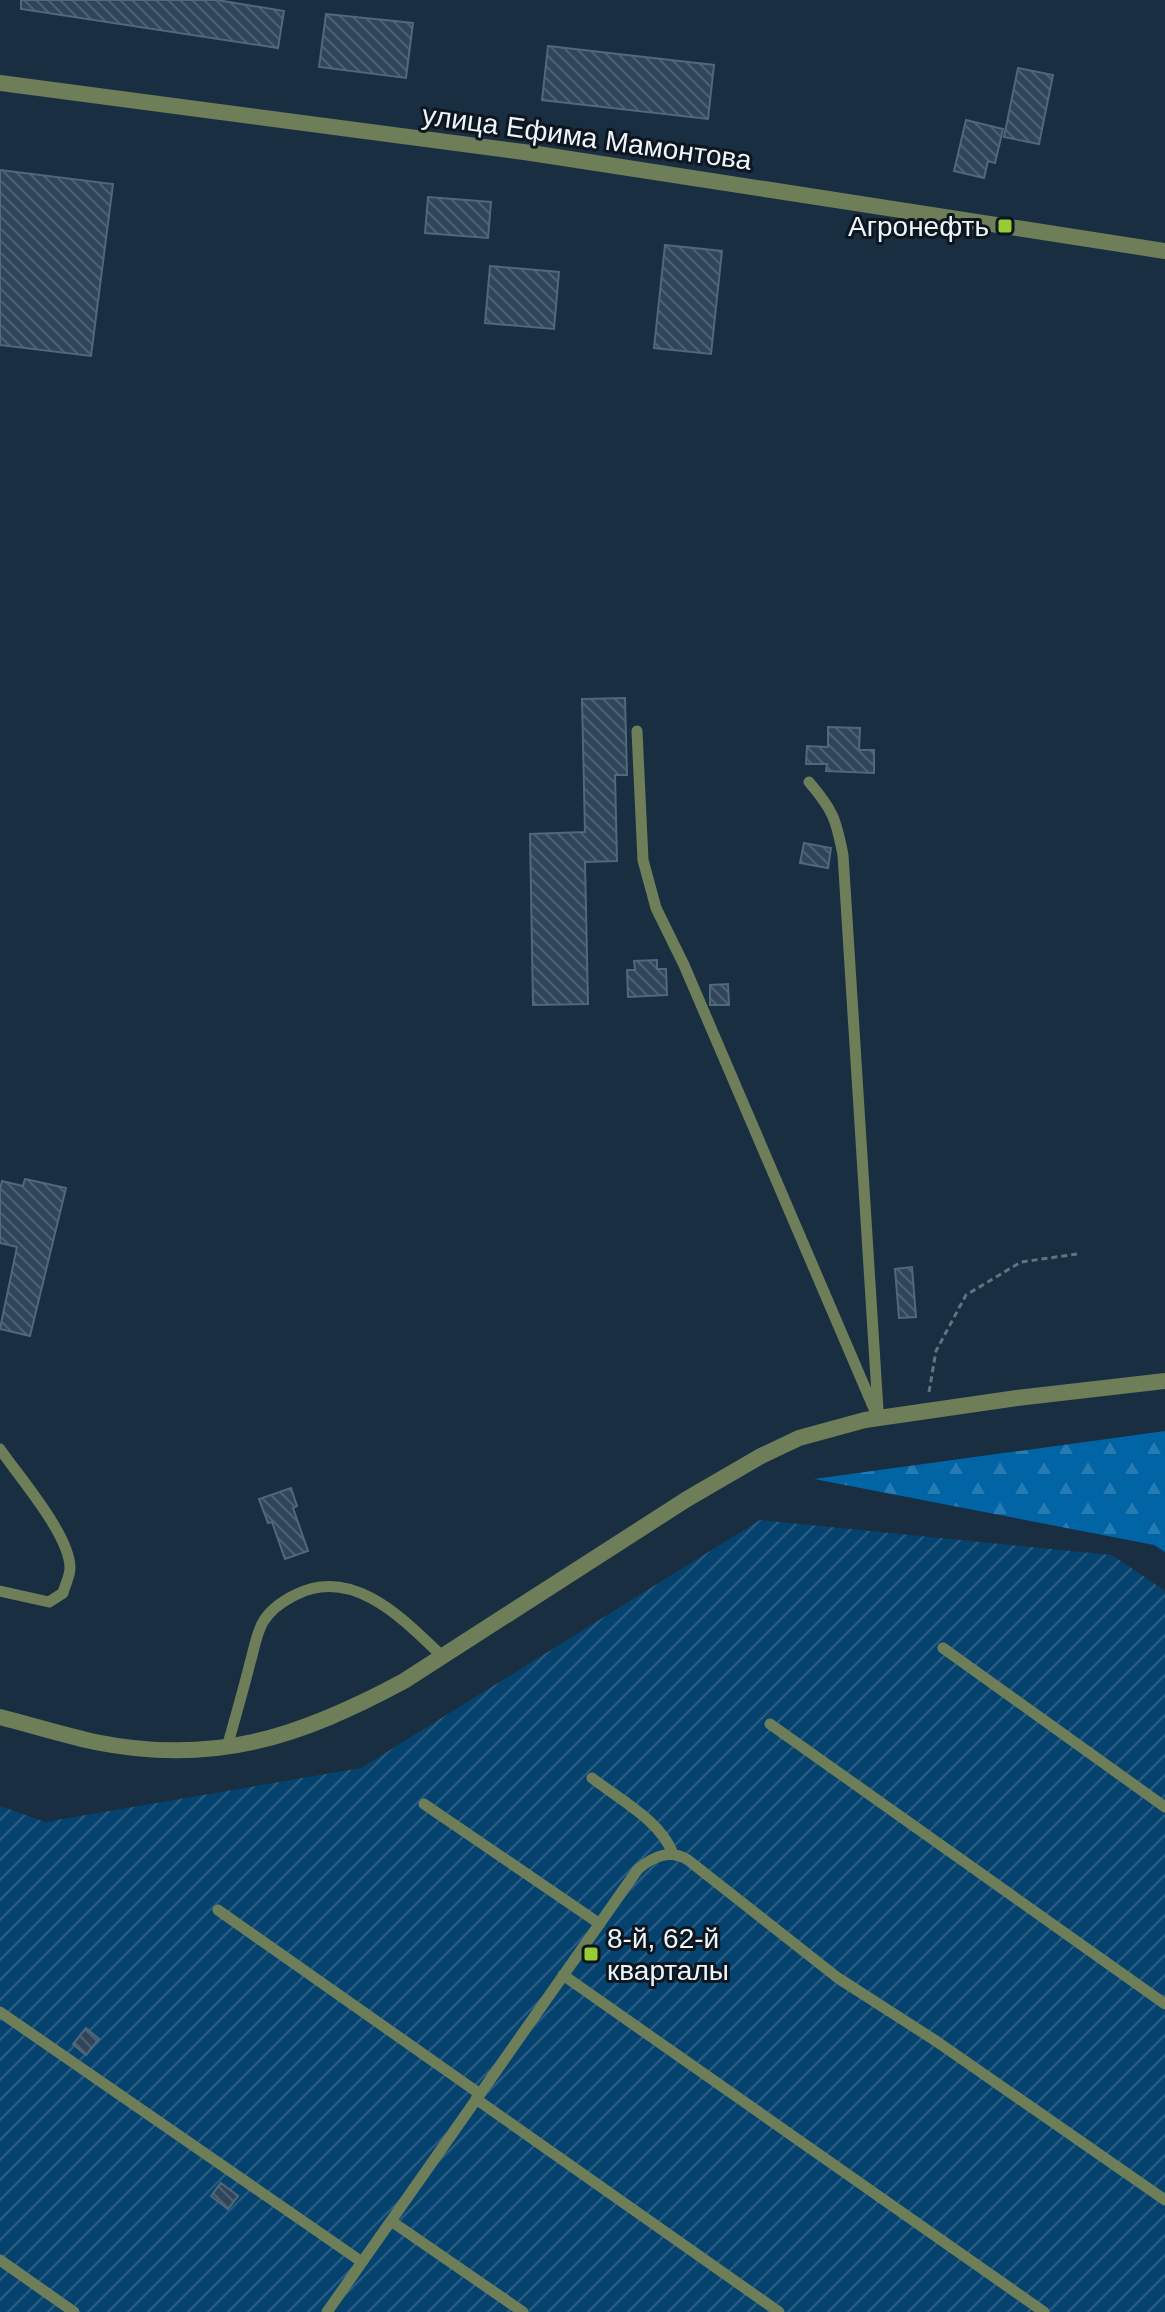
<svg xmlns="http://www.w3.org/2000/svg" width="1165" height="2312" font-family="Helvetica,sans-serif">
	<defs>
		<pattern id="forest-firs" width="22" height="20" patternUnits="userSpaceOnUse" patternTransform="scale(2)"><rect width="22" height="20" fill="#0064a5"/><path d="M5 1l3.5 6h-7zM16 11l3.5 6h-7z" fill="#267bb2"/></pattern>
		<pattern id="garden-furrows" width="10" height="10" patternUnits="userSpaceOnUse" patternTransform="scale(2)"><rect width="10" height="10" fill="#06426e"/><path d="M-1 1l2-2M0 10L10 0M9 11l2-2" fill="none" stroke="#2b5e84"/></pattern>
		<pattern id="building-back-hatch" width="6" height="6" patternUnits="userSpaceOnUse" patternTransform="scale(2)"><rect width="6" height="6" fill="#304559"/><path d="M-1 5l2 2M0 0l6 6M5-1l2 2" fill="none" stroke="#4e6072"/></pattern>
	</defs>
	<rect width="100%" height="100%" fill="#1a2e41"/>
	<path fill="url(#forest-firs)" d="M1165,1431V1552L1154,1545L814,1479Z"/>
	<path fill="url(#garden-furrows)" d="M760,1520L1112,1555L1165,1591V2312H0V1806L45,1822L361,1768Z"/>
	<path fill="url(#building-back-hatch)" stroke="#50677c" stroke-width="2" d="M21,0H217L284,11L278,48L21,9Z
		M326,14L413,23L406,78L319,67Z
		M548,46L714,65L708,119L542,100Z
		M1018,68L1053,75L1039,144L1004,137Z
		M966,120L1003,129L995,163L988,161L984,178L954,171Z
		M0,170L113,184L91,356L0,345Z
		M428,197L491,202L488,238L425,233Z
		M665,245L722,251L711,354L654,348Z
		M490,266L559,272L554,329L485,323Z
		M625,698L627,775H615L617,861L585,862L588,1004L533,1005L530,834L585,832L582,699Z
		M828,727L860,728L859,750H874V773L826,771L827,764H806L807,746L828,747Z
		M804,843L831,848L828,868L800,863Z
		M657,960V969H666L667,995L628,997L627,970H635L634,961Z
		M728,984L729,1005H710V985Z
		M25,1179L66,1188L30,1336L0,1329L17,1247L0,1243V1189L2,1181L23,1186Z
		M912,1267L916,1317L899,1318L895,1269Z
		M291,1488L297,1506L293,1508L308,1551L285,1559L272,1522L268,1523L259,1499Z
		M86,2028L99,2039L86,2055L73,2044Z
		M221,2183L238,2196L228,2209L211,2196Z"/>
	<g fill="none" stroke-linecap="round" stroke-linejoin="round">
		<path stroke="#627281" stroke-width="3" stroke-dasharray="6 4" stroke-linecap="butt" d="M929,1392L936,1351L966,1295L1021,1262L1077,1254"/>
		<path stroke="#6e7e58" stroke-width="11" d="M637,731L643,860L656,908L684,965L878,1418
			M809,782C833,810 836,819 843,855L878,1410
			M0,1449C19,1477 70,1535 70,1568C70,1576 65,1585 63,1593L49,1602L0,1591
			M943,1648L1165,1807
			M770,1724L1165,2004
			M227,1747C235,1719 243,1691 250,1663C254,1650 256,1634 263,1622C270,1610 283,1601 295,1595C354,1565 405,1621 443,1657
			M592,1778C619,1799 661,1821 673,1854
			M424,1804L600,1924
			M218,1910L480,2094
			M563,1975L1044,2312
			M0,2012L362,2262
			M476,2099L779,2312
			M391,2221L523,2312
			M0,2260L74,2312
			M327,2312L638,1869C654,1856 670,1849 688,1860L838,1978L936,2041L1165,2200"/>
		<path stroke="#6e7e58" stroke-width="16" d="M0,83L531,153L1165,251"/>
		<path stroke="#6e7e58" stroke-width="16" d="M0,1717C31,1725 63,1735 95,1742C214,1766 300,1737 404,1681L687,1499L761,1456L799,1438L865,1420L1017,1398L1165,1381"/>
	</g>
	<g fill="#99cb36" stroke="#0d161e" stroke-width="3">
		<rect x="997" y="218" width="16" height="16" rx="4"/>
		<rect x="583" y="1946" width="16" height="16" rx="4"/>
	</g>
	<g text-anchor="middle" stroke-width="6" stroke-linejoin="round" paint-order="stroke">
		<g font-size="28" fill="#eef5fd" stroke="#0d161e">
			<text transform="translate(587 137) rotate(8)" y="10">улица Ефима Мамонтова</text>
		</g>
		<g font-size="28" fill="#eef5fd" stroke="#0d161e" text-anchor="end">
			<text x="989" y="236">Агронефть</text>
			<text x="607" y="1948" text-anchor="start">8-й, 62-й<tspan x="607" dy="32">кварталы</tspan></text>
		</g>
	</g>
</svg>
